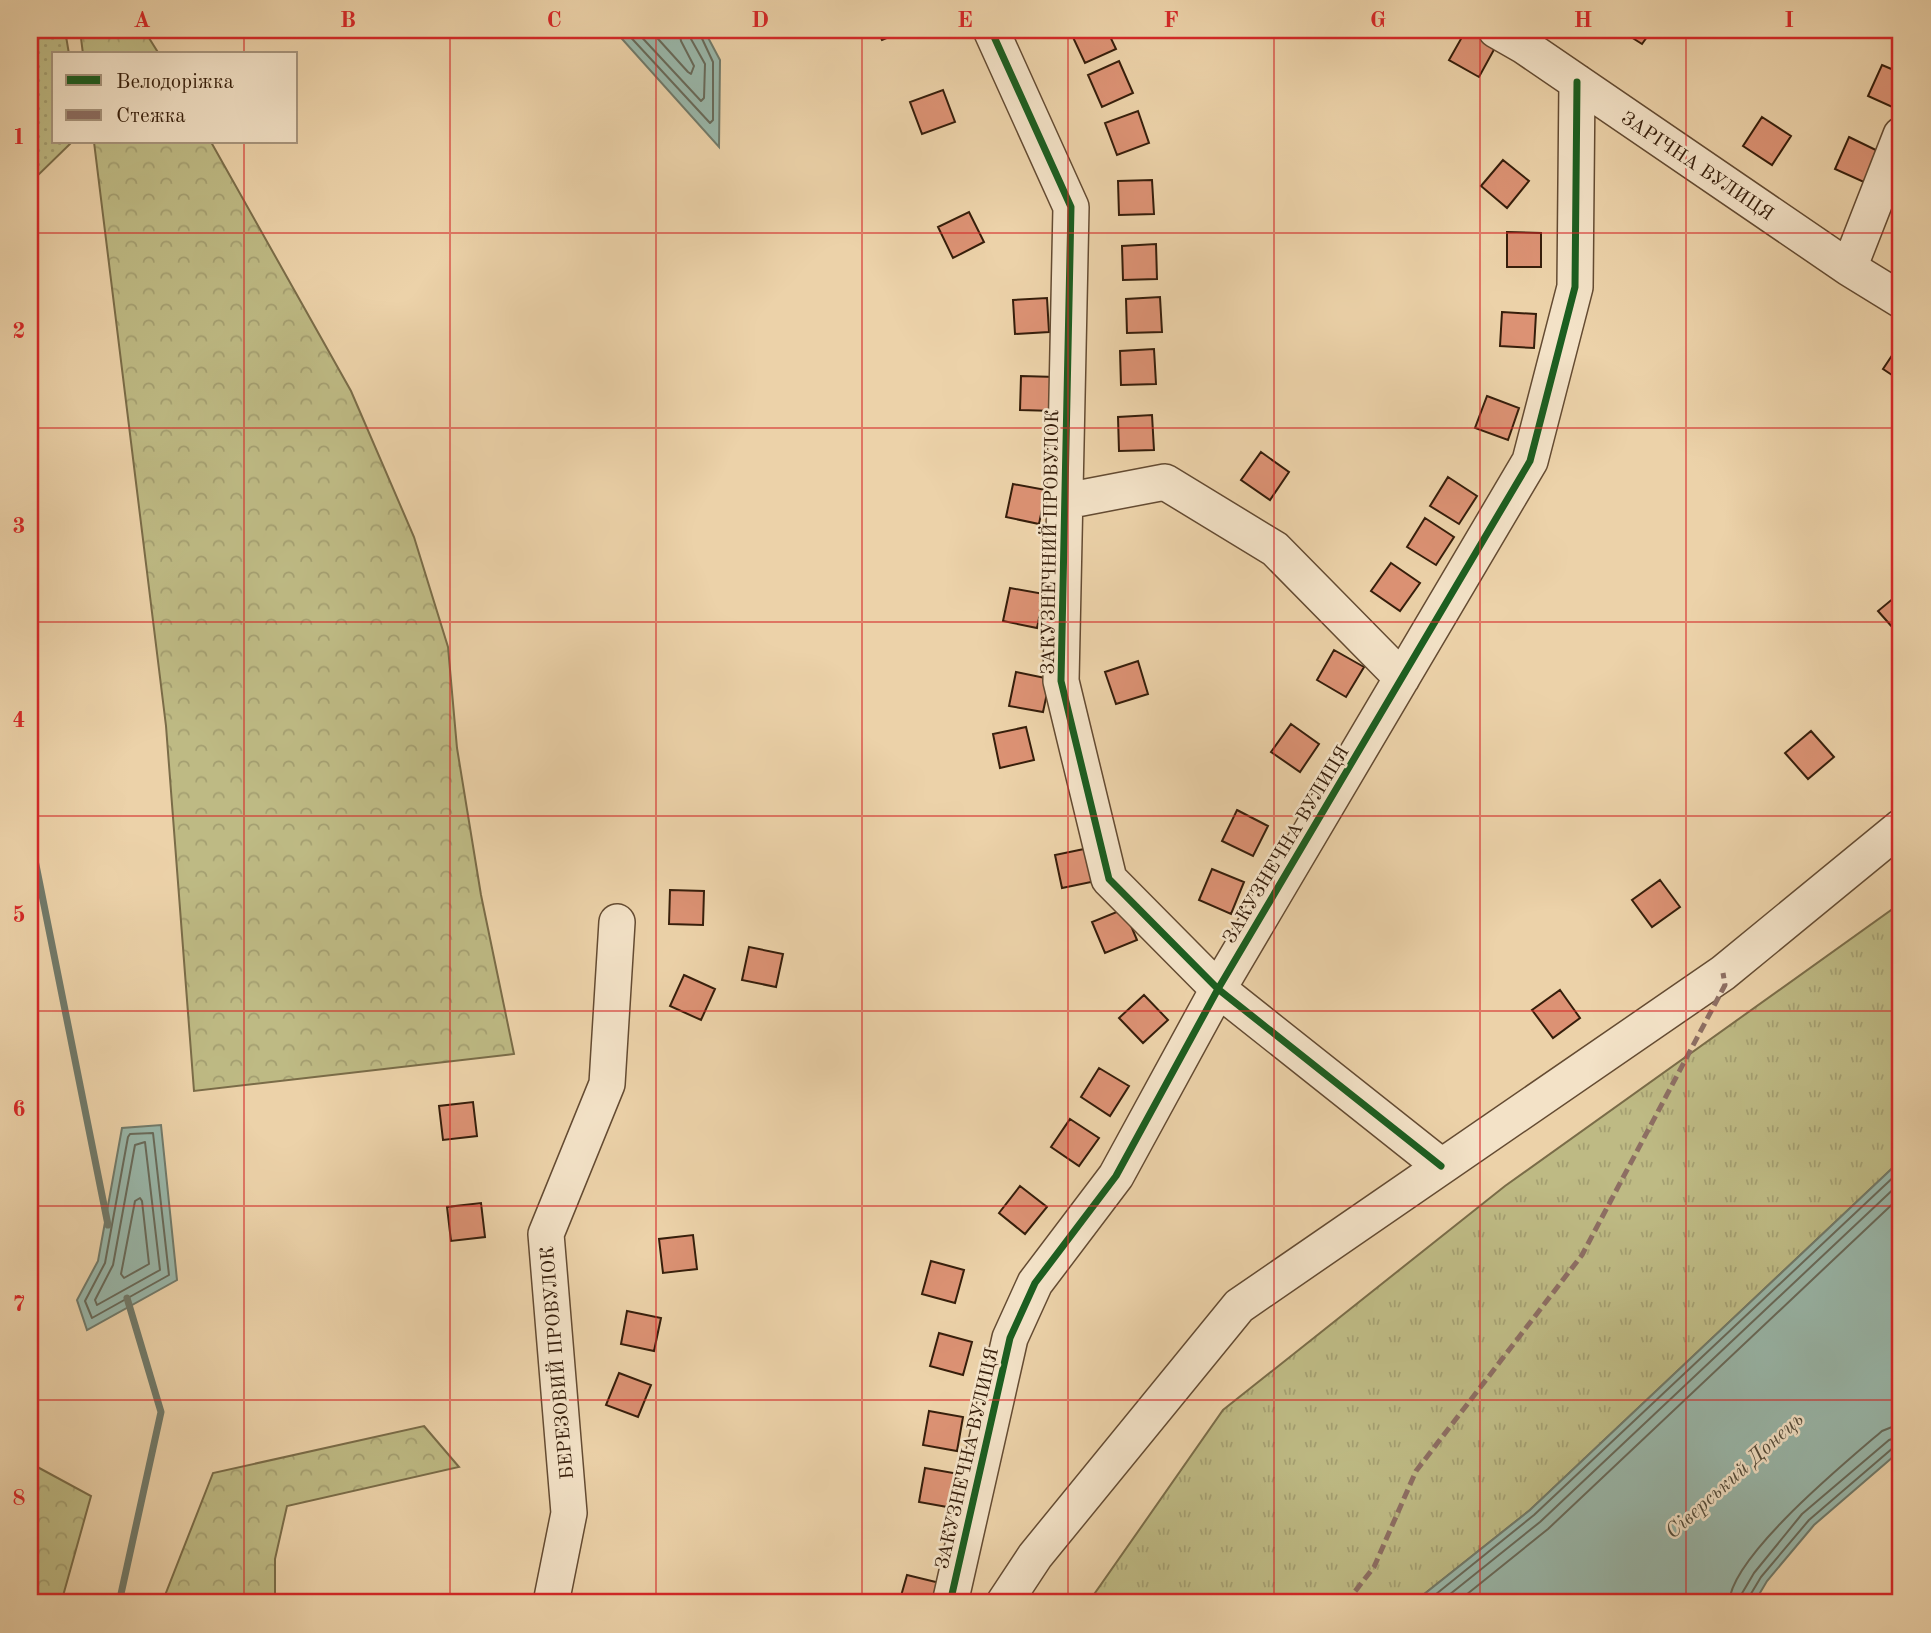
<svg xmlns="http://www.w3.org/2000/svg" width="1931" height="1633" font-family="'Old Standard TT',serif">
	<defs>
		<pattern id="grass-tufts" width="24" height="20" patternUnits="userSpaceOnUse" patternTransform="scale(1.75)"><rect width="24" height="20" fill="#beba84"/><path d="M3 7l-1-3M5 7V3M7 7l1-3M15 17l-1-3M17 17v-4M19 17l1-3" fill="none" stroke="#a49f71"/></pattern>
		<pattern id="forest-crowns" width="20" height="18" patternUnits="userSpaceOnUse" patternTransform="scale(1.75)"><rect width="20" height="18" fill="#beba84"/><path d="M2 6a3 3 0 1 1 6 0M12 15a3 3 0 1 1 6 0" fill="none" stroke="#a49f71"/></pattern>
		<pattern id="park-dots" width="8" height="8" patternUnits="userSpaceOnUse" patternTransform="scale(1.75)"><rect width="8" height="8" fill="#beba84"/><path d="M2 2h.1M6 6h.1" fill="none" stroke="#a49f71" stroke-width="1.8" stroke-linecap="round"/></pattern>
	</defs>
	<rect width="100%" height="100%" fill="#ecd2a9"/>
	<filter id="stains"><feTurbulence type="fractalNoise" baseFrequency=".00286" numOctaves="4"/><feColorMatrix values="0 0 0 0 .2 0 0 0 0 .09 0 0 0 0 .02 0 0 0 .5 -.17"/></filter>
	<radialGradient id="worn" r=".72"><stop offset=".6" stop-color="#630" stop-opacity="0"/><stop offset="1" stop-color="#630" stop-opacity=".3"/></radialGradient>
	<path fill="url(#grass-tufts)" stroke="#7a6c48" stroke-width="2" d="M1901,903V1160L1530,1510L1413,1603H1088L1223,1410L1505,1186Z"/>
	<path fill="url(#forest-crowns)" stroke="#7a6c48" stroke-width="2" d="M80,30H144L159,54H83Z
		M94,142H211L351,391L414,537L448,647L457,748L481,895L514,1054L194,1091L166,726Z
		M424,1426L459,1467L287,1506L275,1559V1603H162L213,1473Z
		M30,1463L91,1496L61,1603H30Z"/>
	<path fill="url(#park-dots)" stroke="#7a6c48" stroke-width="2" d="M30,30H65L69,54H54V142H72L30,183Z"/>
	<path fill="#99b7aa" stroke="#717a6a" stroke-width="2" d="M614,30H704L720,60L719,147Z
		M161,1125L177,1280L87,1330L77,1300L98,1261L122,1128Z
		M1901,1160V1450L1814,1525L1767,1581L1754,1603H1413L1530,1510Z"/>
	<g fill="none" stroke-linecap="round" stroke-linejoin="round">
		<path stroke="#686a5a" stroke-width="2" d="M624,30L710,123L713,120V62L698,30
			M635,30L701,101L704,98L705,64L691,39L690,30
			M650,30L688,72L691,74L694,66L681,41L679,30
			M153,1133L169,1275L92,1318L85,1301L105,1263L128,1137L130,1134Z
			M145,1142L160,1270L97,1305L95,1300L113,1265L135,1145Z
			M140,1198L142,1201L149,1264L124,1278L121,1274L135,1201Z
			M1425,1603L1534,1515L1901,1170
			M1439,1603L1540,1522L1901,1182
			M1456,1603L1548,1529L1901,1196
			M1729,1603C1731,1556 1846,1462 1882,1431L1892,1427L1901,1426
			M1739,1603L1741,1595L1754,1573L1802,1514L1889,1440L1901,1436
			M1748,1603L1749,1597L1761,1577L1809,1520L1894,1447L1901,1445"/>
		<path stroke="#717a6a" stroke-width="7" d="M30,835L108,1225
			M119,1603L161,1412L127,1298"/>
	</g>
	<path fill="#dc9274" stroke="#361e0b" stroke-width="2" d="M877,30H906L882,40Z
		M1074,30H1107L1116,49L1085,63L1070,31Z
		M1466,30L1496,46L1479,77L1449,60Z
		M1620,30H1652L1642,44Z
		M1119,61L1133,93L1102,107L1088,75Z
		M1882,65L1901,73L1899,110L1868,96Z
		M943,90L955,122L922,134L910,102Z
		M1138,111L1149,143L1117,155L1105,123Z
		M1762,117L1791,136L1772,165L1743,146Z
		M1849,137L1880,152L1866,183L1835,169Z
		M1503,160L1529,181L1507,208L1481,186Z
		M1152,180L1154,214L1119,215L1118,181Z
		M969,212L984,242L953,258L938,227Z
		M1507,232L1541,233V267H1507Z
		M1156,244L1157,279L1123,280L1122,246Z
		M1160,297L1162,332L1127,333L1126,299Z
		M1047,298L1049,332L1015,334L1013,300Z
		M1502,312L1536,314L1534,348L1500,346Z
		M1901,342V381L1883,369Z
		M1154,349L1156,384L1121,385L1120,351Z
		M1021,376L1056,377L1055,411L1020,410Z
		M1487,396L1519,408L1508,440L1475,428Z
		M1152,415L1154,450L1119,451L1118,417Z
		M1261,452L1289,472L1270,500L1241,480Z
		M1448,477L1477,496L1459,524L1430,506Z
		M1013,484L1046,490L1039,524L1006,517Z
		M1425,518L1454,537L1436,565L1407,547Z
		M1391,563L1420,583L1400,611L1371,591Z
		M1010,588L1044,594L1037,628L1003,621Z
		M1901,592V637L1878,611Z
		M1334,650L1364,667L1346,697L1317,680Z
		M1138,661L1148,694L1116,704L1105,672Z
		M1016,672L1050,679L1043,712L1009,706Z
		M1291,724L1319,744L1300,772L1271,752Z
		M1026,727L1034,760L1000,768L993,734Z
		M1811,731L1834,757L1808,779L1785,753Z
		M1237,810L1268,826L1253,856L1222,841Z
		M1089,848L1096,881L1062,888L1055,855Z
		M1212,869L1244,882L1231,914L1199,900Z
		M1660,880L1680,907L1652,927L1632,900Z
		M670,890L704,891L703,925L669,924Z
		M1124,909L1137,940L1105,953L1092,922Z
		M749,947L783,954L776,987L742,980Z
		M684,975L715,989L701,1020L670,1006Z
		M1560,990L1580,1018L1553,1038L1532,1010Z
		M1144,995L1168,1020L1143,1043L1119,1018Z
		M1099,1068L1129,1086L1110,1116L1081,1097Z
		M473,1102L477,1136L443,1140L439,1106Z
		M1070,1119L1099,1138L1079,1166L1051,1147Z
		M1020,1186L1047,1207L1025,1234L999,1213Z
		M481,1203L485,1237L451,1241L447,1207Z
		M693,1235L697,1269L663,1273L659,1239Z
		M931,1261L964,1270L955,1303L922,1294Z
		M627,1311L661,1318L654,1351L621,1344Z
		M939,1333L972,1342L963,1375L930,1366Z
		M619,1373L651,1385L638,1417L606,1405Z
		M929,1411L963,1417L957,1451L923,1445Z
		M925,1468L959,1474L953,1508L919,1502Z
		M907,1575L940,1583L935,1603H899Z"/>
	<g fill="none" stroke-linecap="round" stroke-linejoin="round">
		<defs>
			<path id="minor" d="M991,30L1071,207L1061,681L1109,879L1218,989L1441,1166
				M1496,30L1524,46L1849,268L1901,300
				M1849,268L1901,135
				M1066,501L1165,482L1275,549L1402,678
				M551,1603L569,1513L546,1234L607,1084L617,922
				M950,1603L1010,1338L1035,1283L1116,1176L1218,989L1530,461L1575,287L1577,82
				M1004,1603L1035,1556L1239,1306L1723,973L1901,827"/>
		</defs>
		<use href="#minor" stroke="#644b32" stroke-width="38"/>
		<use href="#minor" stroke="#f3e2c7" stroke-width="35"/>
		<path stroke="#8d6e63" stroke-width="5" stroke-dasharray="10 5" stroke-linecap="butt" d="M1346,1603L1374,1567L1416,1471L1582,1255L1725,985L1723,973"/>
		<defs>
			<path id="cycleway" d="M991,30L1071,207L1061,681L1109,879L1218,989L1441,1166
				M950,1603L1010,1338L1035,1283L1116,1176L1218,989L1530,461L1575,287L1577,82"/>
		</defs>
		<use href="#cycleway" stroke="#f3e2c7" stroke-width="11"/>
		<use href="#cycleway" stroke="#1b5e20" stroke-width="7"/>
	</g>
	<path fill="none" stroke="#d62828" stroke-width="2" stroke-opacity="0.55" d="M244,30V54M450,30V1603M656,30V1603M862,30V1603M1068,30V1603M1274,30V1603M1480,30V1603M1686,30V1603M244,142V1603M30,233H1901M30,428H1901M30,622H1901M30,816H1901M30,1011H1901M30,1206H1901M30,1400H1901"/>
	<g text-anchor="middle" stroke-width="5" stroke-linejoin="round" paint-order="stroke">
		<g font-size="19" fill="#361e0b" stroke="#f3e2c7">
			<text transform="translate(1698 165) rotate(34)" y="7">ЗАРІЧНА ВУЛИЦЯ</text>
			<text transform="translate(1049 542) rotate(-89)" y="7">ЗАКУЗНЕЧНИЙ ПРОВУЛОК</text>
			<text transform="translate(1285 844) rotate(-59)" y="7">ЗАКУЗНЕЧНА ВУЛИЦЯ</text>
			<text transform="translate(556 1363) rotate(-95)" y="7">БЕРЕЗОВИЙ ПРОВУЛОК</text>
			<text transform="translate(966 1458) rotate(-77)" y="7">ЗАКУЗНЕЧНА ВУЛИЦЯ</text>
		</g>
		<g font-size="21" font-style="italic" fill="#544c3b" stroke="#f3e2c7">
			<text transform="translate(1734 1475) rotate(-42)" y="7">Сіверський Донець</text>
		</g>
	</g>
	<rect width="1931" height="1633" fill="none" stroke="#ecd2a9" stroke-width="77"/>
	<rect x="52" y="52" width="245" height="91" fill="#f3e2c7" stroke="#a7947c" stroke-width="2"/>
	<rect x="66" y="75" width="35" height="10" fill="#1b5e20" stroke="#a7947c" stroke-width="2"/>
	<text x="116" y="88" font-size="21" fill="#361e0b">Велодоріжка</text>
	<rect x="66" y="110" width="35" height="10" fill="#8d6e63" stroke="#a7947c" stroke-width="2"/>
	<text x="116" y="122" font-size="21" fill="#361e0b">Стежка</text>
	<rect x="38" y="38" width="1854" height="1556" fill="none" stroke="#d62828" stroke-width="2.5"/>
	<g font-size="23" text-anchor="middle" font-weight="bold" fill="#d62828">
		<text x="142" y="27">A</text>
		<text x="348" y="27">B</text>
		<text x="554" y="27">C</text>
		<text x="760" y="27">D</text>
		<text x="965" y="27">E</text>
		<text x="1171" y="27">F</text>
		<text x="1378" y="27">G</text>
		<text x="1583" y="27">H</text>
		<text x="1789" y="27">I</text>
		<text x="19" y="144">1</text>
		<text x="19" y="338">2</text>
		<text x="19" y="533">3</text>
		<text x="19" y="727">4</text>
		<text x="19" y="922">5</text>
		<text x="19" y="1116">6</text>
		<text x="19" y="1311">7</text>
		<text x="19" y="1505">8</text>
	</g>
	<rect width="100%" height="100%" filter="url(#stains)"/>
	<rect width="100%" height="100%" fill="url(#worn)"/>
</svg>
